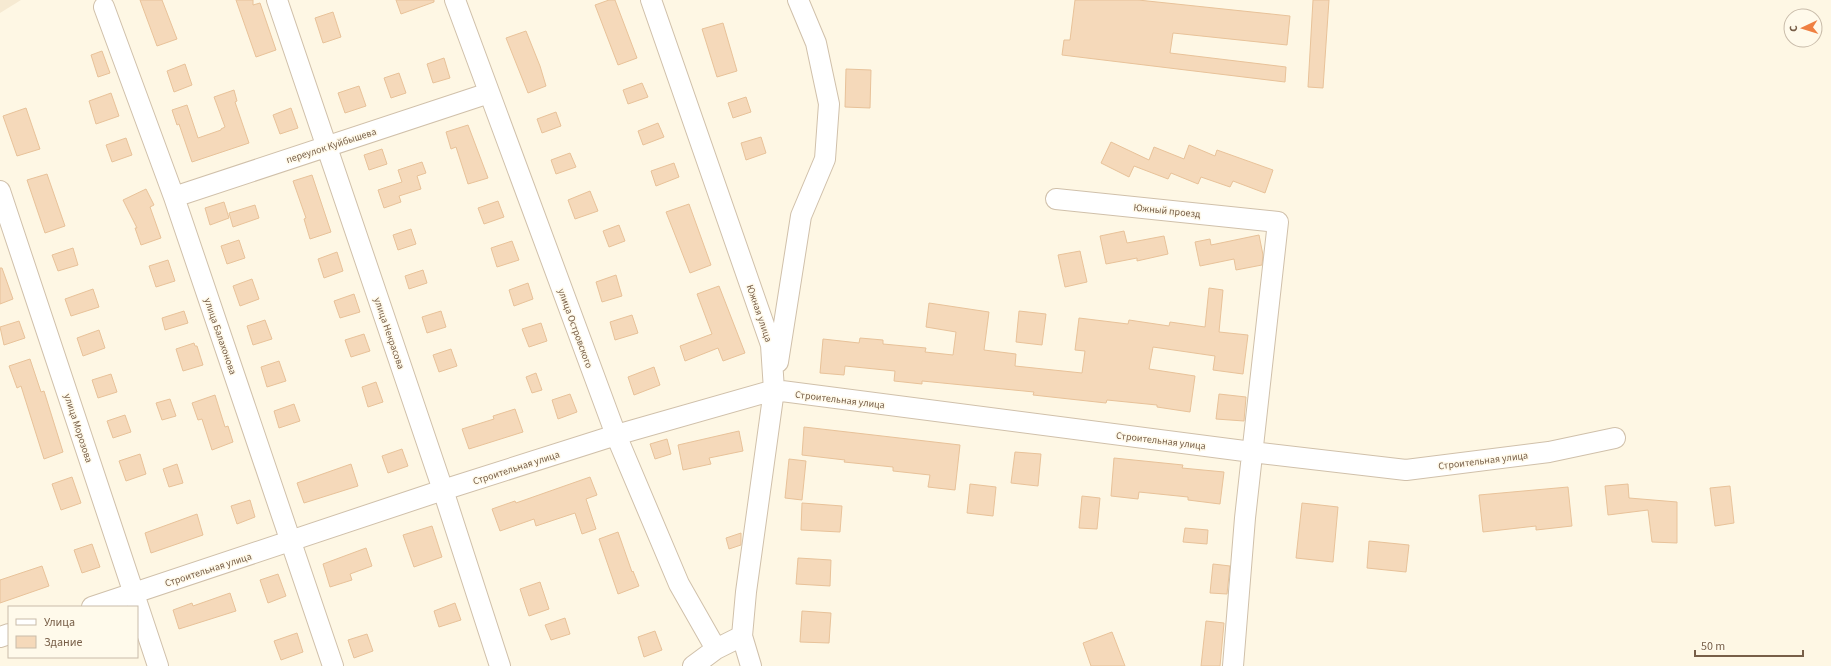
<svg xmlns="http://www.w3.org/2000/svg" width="1831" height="666" font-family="'Source Sans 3',sans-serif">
	<rect width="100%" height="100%" fill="#fef7e4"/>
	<path fill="#f6ead2" d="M0,0H21L0,13Z"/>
	<path fill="#f5d9ba" stroke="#e8c299" d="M140,0H162L177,39L157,46Z
		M236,0H253V5L260,3L276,50L256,57Z
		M396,0H434V2L401,14Z
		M609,0H615L637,58L618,65L595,5Z
		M1075,0H1138L1290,16L1287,45L1173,33L1170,53L1286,67L1285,82L1062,55L1064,40H1070Z
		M1313,0H1329L1323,88L1308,87Z
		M333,12L341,37L323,43L315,18Z
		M723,23L737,71L717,77L702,29Z
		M526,31L540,66L546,86L528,93L506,38Z
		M102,51L110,73L98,77L91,55Z
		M444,58L450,78L433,83L427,64Z
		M185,64L192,85L174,92L167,71Z
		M846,69L871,70L870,108L845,107Z
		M399,73L406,93L391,98L384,78Z
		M642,83L648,97L628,104L623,90Z
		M359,86L366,106L345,113L338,93Z
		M234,90L237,101L235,102L249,143L192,162L179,124L177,125L172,110L187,105L198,138L221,130V129L225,127L214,97Z
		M111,93L119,116L96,124L89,101Z
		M746,97L751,112L733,118L728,103Z
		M26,108L40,149L17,156L3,116Z
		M291,108L298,128L280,134L273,115Z
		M556,112L561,126L542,133L537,119Z
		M658,123L664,137L643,145L638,131Z
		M468,125L488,178L468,184L456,147L451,149L446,132Z
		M761,137L766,153L746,160L741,143Z
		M126,138L132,155L112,162L106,145Z
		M1111,142L1149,160L1154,147L1184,159L1189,145L1215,156L1217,150L1273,170L1265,193L1233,181L1230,187L1201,177L1198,184L1171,173L1168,179L1134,166L1129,177L1101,163Z
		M382,149L387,164L369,170L364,155Z
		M570,153L576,167L556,174L551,160Z
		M422,162L426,173L417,176L421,189L399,196L401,202L384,208L378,190L402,182L398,170Z
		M674,163L679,177L656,186L651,171Z
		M47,174L65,226L45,233L27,180Z
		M312,175L331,232L310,239L304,219L306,218L293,181Z
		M146,189L154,205L150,207L161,238L141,245L135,228H137L123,200Z
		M590,191L598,211L575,219L568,200Z
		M498,201L504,217L484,224L478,208Z
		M224,202L229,218L210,225L205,208Z
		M689,204L711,265L690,273L666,212Z
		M255,205L259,218L233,227L229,213Z
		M619,225L625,241L609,247L603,231Z
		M411,229L416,244L398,250L393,235Z
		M1124,231L1127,243L1164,236L1168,254L1137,261V258L1106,264L1100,236Z
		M1259,235L1263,255L1262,265L1236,270L1234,259L1200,266L1195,242L1210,239L1211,245Z
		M239,240L245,258L227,264L221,246Z
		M512,241L519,260L497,267L491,248Z
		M73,248L78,265L58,271L52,255Z
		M1080,251L1087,282L1065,287L1058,255Z
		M337,252L343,271L324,278L318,259Z
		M168,260L175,281L156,287L149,266Z
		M0,268H2L13,299L0,304Z
		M423,270L427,283L409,289L405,276Z
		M616,275L622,296L602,302L596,282Z
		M252,279L259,299L240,306L233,286Z
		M528,283L533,299L514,306L509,290Z
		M719,286L745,353L723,361L718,348L685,361L680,346L712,334L697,294Z
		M1209,288L1223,290L1219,332L1248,335L1243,374L1213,370L1215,356L1153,347L1149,369L1195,376L1190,412L1157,407V405L1107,400L1106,403L1033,395L1034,392L922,381V384L894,381L895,371L845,366L844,375L820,373L823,339L859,343L860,338L883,340V344L926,348L925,352L953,355L956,332L926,327L929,303L989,312L984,350L1016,354L1015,366L1082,373L1085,351L1075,350L1079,318L1128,324L1129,320L1169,326L1170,322L1205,327Z
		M93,289L99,307L71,316L65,299Z
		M354,294L360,312L340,318L334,301Z
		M184,311L188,323L165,330L162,318Z
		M441,311L446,327L427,333L422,317Z
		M1019,311L1046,314L1042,345L1016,342Z
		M632,315L638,333L615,340L610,322Z
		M265,320L272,339L253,345L247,326Z
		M19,321L25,338L4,345L0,327Z
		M541,323L547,341L529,347L522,329Z
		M99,330L105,348L83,356L77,338Z
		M364,334L370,351L351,357L345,340Z
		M194,343L195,346H197L203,365L183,371L176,349Z
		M451,349L457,366L439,372L433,355Z
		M30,359L41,392L44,391L63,452L44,459L21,386L17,388L9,366Z
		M279,361L286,381L267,387L261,367Z
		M654,367L660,385L634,395L628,377Z
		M536,373L542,390L532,393L526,377Z
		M111,374L117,392L98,398L92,380Z
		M376,382L383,402L368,407L362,387Z
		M570,394L577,412L558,419L552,400Z
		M1219,394L1246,397L1244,421L1216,419Z
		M215,395L225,427L228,426L233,442L212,450L202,419L198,420L192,403Z
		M170,399L176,416L162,420L156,403Z
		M294,404L300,421L279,428L274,411Z
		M515,409L523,432L469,449L462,429L494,419L493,416Z
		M125,415L131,432L113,438L107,421Z
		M804,427L960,445L955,490L928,487L930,475L893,471V467L844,462L845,460L802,455Z
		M739,431L743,451L709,458L711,464L683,470L678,445Z
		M667,439L671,454L655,459L650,444Z
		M402,449L408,466L388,473L382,456Z
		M1015,452L1041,454L1038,486L1011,483Z
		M140,454L146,474L126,481L119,461Z
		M1114,458L1183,465L1182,468L1224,472L1220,504L1188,500V497L1139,492L1138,499L1111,496Z
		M789,459L806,461L802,500L785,498Z
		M177,464L183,483L169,487L163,469Z
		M351,464L358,486L304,503L297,483Z
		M72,477L81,503L61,510L52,484Z
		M590,477L597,495L586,499L596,529L582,534L575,513L536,526L534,519L500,531L492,509L515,501L516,503Z
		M970,484L996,487L993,516L967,513Z
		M1628,484L1629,498L1677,502V543L1652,542L1648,510L1608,515L1605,486Z
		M1730,486L1734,523L1715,526L1710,488Z
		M1568,487L1572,526L1536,530V526L1483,532L1479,495Z
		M1082,496L1100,498L1097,529L1079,528Z
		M250,500L255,517L237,524L231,506Z
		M802,503L842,506L840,532L801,530Z
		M1302,503L1338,507L1333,562L1296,558Z
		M197,514L203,535L151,553L145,533Z
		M432,526L442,557L414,567L403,535Z
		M1185,528L1208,530L1207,544L1183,542Z
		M618,532L632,572L633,571L639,586L618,594L599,539Z
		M741,533V545L729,549L726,538Z
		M1369,541L1409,545L1406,572L1367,568Z
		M92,544L100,567L82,573L74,550Z
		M366,548L372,566L350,574L352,580L330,587L323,564Z
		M798,558L831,560L830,586L796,584Z
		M1213,564L1230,566L1227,594L1210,593Z
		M42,566L49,586L0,603V580Z
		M278,574L286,596L268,603L260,580Z
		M540,582L549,609L529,616L520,589Z
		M230,593L236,611L179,629L173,610L192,603L193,606Z
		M455,603L461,620L439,627L434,611Z
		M802,611L831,613L829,643L800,642Z
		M565,618L570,634L551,640L545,625Z
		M1206,621L1224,623L1220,666H1201Z
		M655,631L662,650L644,657L638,637Z
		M1112,632L1125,666H1091L1083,643Z
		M297,633L303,652L281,660L274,641Z
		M367,634L373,651L354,658L348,640Z"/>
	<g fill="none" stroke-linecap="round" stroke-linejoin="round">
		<defs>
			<path id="minor" d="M277,0L443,490L500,666
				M455,0L616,435L679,584L716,649
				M651,0L771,345L774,390L746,592L742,636L716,649L693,666
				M104,7L174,197L333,666
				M0,191L158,666
				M174,197L489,93
				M1056,199L1278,222L1245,518L1233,666
				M778,362L801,216L825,159L829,104L816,43L798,0
				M92,607L443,490L616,435L774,390L1252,452L1406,470L1549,452L1615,438
				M742,636L751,666
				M0,637L9,634"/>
		</defs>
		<use href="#minor" stroke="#d0c0aa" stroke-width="22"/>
		<use href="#minor" stroke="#fff" stroke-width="20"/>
	</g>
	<g text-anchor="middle" stroke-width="3" stroke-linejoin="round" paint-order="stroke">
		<g font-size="10" fill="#785f48" stroke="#fffaeb">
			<text transform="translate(331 145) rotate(-18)" y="4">переулок Куйбышева</text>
			<text transform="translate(1167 210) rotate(6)" y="4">Южный проезд</text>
			<text transform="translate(760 313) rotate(71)" y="4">Южная улица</text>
			<text transform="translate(576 328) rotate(70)" y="4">улица Островского</text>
			<text transform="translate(390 333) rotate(71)" y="4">улица Некрасова</text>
			<text transform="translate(221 336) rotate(71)" y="4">улица Балахонова</text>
			<text transform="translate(840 399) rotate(7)" y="4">Строительная улица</text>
			<text transform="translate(79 428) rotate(72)" y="4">улица Морозова</text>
			<text transform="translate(1161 440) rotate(7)" y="4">Строительная улица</text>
			<text transform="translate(1483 460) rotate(-7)" y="4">Строительная улица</text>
			<text transform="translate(516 467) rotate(-18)" y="4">Строительная улица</text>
			<text transform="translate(208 569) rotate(-18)" y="4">Строительная улица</text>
		</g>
	</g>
	<rect x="8" y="606" width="130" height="52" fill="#fffaeb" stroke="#c9bcaa"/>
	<rect x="16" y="619" width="20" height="6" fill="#ffffff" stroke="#c9bcaa"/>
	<text x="44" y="626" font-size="12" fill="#785f48">Улица</text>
	<rect x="16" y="636" width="20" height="12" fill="#f5d9ba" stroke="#c9bcaa"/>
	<text x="44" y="646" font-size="12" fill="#785f48">Здание</text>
	<g transform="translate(1803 28) rotate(266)"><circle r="19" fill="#fffaeb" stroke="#c9bcaa"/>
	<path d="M0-3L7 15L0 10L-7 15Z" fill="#ef8042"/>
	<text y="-6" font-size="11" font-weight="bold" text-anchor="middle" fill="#785f48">С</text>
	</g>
	<path d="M1695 650v6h108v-6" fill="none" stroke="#785f48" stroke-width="2"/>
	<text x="1701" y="650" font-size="12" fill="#785f48" stroke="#fffaeb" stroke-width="3" paint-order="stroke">50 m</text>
</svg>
